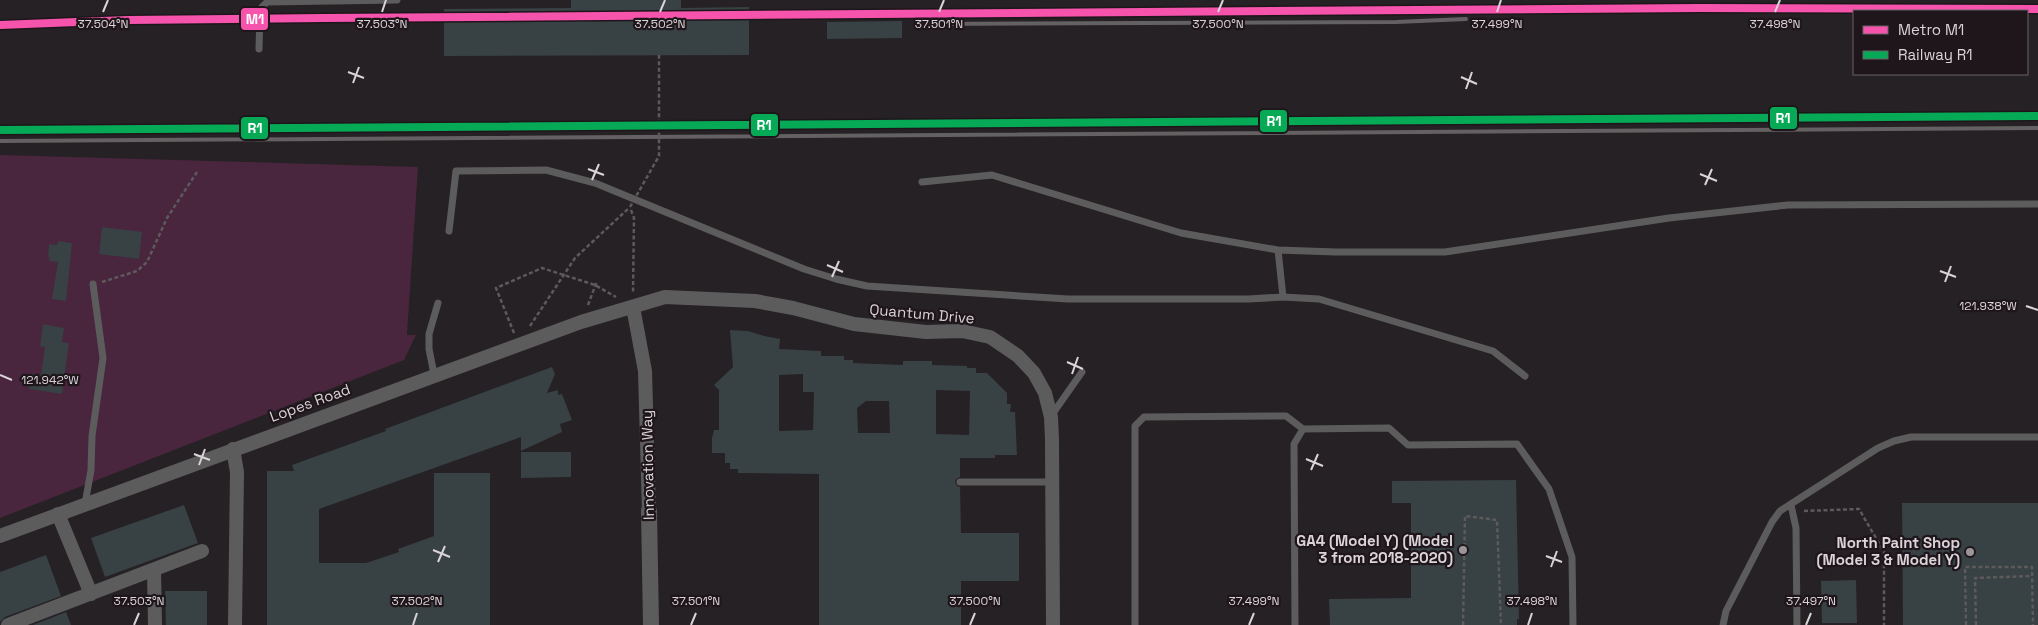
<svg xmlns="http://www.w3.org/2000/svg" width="2038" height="625" font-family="'Space Grotesk',sans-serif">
	<rect width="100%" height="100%" fill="#262124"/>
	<path fill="#49253e" d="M0,155L418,167L407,335H416L404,360L0,518Z"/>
	<path fill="#384143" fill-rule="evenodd" d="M571,0H681V8L749,7V55L444,56V9L571,8Z
		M902,21V38L827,39V22Z
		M102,227L142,232L139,259L99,254Z
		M58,241L72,243L66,301L52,299L58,262L49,261L50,257H48L49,244L57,245Z
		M43,324L64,328L62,342L69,343L62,394L29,389L31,374L41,375L45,347L40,346Z
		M730,330L748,331L764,336L780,339L779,349L821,351V356H844V360H853V363L903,365V361H932V365L967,366V368H976V373H987L1007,393V404H1011L1010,412H1015L1017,455H995V458H960V477L956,479L955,482L957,486L960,487L961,533H1019V581H961V625H819V474L738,473V469H730V463H725V453H712V438L714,430H719V390L714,385L733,367ZM803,374V392H814L813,430L779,431V375ZM936,390L970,391L969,435L936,434ZM866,401H889L890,433H858L857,408Z
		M552,367L555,374L547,393L558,390V395L562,394L572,420L560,424L562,432L521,451V437L319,509V563H366L399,552L398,549L434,536V473H490V625H267V471H294L292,465L386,431L385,429Z
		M521,452H571V477L521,478Z
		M1516,480L1519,619H1517V625H1330L1329,599L1411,598V503H1392V481Z
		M1902,503H2038V625H1903Z
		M184,505L198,543L105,577L91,538Z
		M46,555L61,596L5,617L0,622V572Z
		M1856,580L1857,623H1822L1821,581Z
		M165,591H207V625H166Z
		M66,612L71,625H33Z"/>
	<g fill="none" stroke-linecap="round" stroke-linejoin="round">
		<path stroke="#5c5a5b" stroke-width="2.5" stroke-dasharray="4 2.5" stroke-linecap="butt" d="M631,210L634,218L633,292
			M102,282L137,271L147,262L167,218L197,172
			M588,305L597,281
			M530,326L575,258L629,208
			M514,333L496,288L542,268L595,285L616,297
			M1804,511L1859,509L1884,552V625
			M1463,625L1465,516L1497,520L1501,625
			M1966,625L1965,567H2032L2033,625
			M1976,625L1975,578L2032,576"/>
		<path stroke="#5d5c5d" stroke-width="7" d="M259,49L260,12L262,7L267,2L397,0
			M922,182L992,175L1181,233L1278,250L1336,252H1445L1669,218L1788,205L2038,204
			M449,231L456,171L546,170L595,183L804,269L836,279L867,286L1068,299H1248L1283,297L1319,299L1493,351L1525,376
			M1278,250L1283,297
			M434,374L429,349V334L438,303
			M1051,416L1082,372
			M960,482H1052
			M85,504L91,470L92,436L103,358L93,284
			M1791,505L1796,528L1797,625
			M1135,625V426L1144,417L1286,416L1303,429L1389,428L1408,445L1517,444L1549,489L1572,557L1573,625
			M1295,625L1294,444L1303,429
			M1723,625L1726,611L1772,522L1780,511L1878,448L1894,441L1911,437H2038"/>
		<path stroke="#5d5c5d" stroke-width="14" d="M633,307L645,371L649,511
			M233,449L237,472L235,625
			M58,514L91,594
			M0,536L581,322L665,297L755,301L793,308L854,324L926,332L962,331L990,337L1018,356L1034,373L1045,393L1051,417L1052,439L1053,625
			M154,571L155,625
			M8,625L202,551"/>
		<path stroke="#5d5c5d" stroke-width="16" d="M649,511L651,625"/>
		<path stroke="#636162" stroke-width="4" d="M924,24L1396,22L1466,19
			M0,130L2038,116
			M0,141L2038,128"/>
		<path stroke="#5c5a5b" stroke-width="2.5" stroke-dasharray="4 2.5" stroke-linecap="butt" d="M630,207L659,156V55"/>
		<defs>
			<path id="rail-1" d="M0,130L2038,116"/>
		</defs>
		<use href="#rail-1" stroke="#1e161b" stroke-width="11"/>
		<use href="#rail-1" stroke="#06aa56" stroke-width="8"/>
		<defs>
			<path id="metro-1" d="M0,25L128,20L323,18L1700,8L2038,9"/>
		</defs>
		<use href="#metro-1" stroke="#1e161b" stroke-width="11"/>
		<use href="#metro-1" stroke="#f653ac" stroke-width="8"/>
	</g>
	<path fill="none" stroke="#dad3d7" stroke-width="2" d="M103,12L108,0M382,12L386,0M660,12L665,0M939,12L944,0M1218,12L1223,0M1497,12L1501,0M1775,12L1780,0M348,72L364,78M1461,77L1477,84M353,83L359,67M1466,89L1472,72M588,169L604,175M1700,174L1717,181M592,180L599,164M1705,185L1712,169M827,265L843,272M1940,271L1956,277M832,277L839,261M1945,282L1951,266M2026,306L2038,310M1067,362L1083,369M1072,374L1078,357M0,375L12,380M194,454L210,460M1306,459L1323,466M199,465L205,449M1311,470L1318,454M433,550L450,557M1546,556L1562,562M438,562L445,546M1551,567L1557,551M134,625L139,613M413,625L417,613M691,625L696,613M970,625L975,613M1249,625L1254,613M1528,625L1532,613M1806,625L1811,613"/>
	<g fill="#9b9598" stroke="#1e161b" stroke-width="2">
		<circle cx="1463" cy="550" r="5"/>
		<circle cx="1970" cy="552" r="5"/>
	</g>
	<g text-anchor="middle" stroke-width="4.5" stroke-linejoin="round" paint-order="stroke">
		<g font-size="15" fill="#dad3d7" stroke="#1e161b">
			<text transform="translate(922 314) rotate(5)" y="5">Quantum Drive</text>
			<text transform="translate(310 403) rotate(-20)" y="5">Lopes Road</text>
			<text transform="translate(648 465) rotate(-91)" y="5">Innovation Way</text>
		</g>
		<g font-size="15" font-weight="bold" fill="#dad3d7" stroke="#1e161b" text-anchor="end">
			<text x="1453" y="546">GA4 (Model Y) (Model<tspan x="1453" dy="17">3 from 2018-2020)</tspan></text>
			<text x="1960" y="548">North Paint Shop<tspan x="1960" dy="17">(Model 3 &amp; Model Y)</tspan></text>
		</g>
	</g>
	<g font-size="12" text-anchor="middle" fill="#dad3d7" stroke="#1e161b" stroke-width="4.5" stroke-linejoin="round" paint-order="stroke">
		<text x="103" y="28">37.504°N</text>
		<text x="382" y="28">37.503°N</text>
		<text x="660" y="28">37.502°N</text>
		<text x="939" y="28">37.501°N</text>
		<text x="1218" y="28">37.500°N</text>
		<text x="1497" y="28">37.499°N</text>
		<text x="1775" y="28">37.498°N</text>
		<text x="1988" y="310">121.938°W</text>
		<text x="50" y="384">121.942°W</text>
		<text x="139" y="605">37.503°N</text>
		<text x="417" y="605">37.502°N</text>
		<text x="696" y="605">37.501°N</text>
		<text x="975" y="605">37.500°N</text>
		<text x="1254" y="605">37.499°N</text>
		<text x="1532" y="605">37.498°N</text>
		<text x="1811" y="605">37.497°N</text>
	</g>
	<g stroke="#1e161b" stroke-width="2">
		<rect x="240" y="7" width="29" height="24" rx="5" fill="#f653ac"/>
		<rect x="1769" y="106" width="29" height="24" rx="5" fill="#06aa56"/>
		<rect x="1259" y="109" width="29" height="24" rx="5" fill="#06aa56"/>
		<rect x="750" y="113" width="29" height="24" rx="5" fill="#06aa56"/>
		<rect x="240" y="116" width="29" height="24" rx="5" fill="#06aa56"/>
	</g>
	<g font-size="14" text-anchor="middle" font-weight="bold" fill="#fff">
		<text x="255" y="24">M1</text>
		<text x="1783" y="123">R1</text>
		<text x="1274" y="126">R1</text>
		<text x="764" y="130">R1</text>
		<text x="255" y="133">R1</text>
	</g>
	<rect x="1853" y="10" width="175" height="65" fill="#1e161b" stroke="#696266"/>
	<rect x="1863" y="26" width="25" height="8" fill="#f653ac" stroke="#696266"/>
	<text x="1898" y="35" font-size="15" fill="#dad3d7">Metro M1</text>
	<rect x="1863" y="51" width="25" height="8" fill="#06aa56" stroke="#696266"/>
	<text x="1898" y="60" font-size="15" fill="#dad3d7">Railway R1</text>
</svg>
